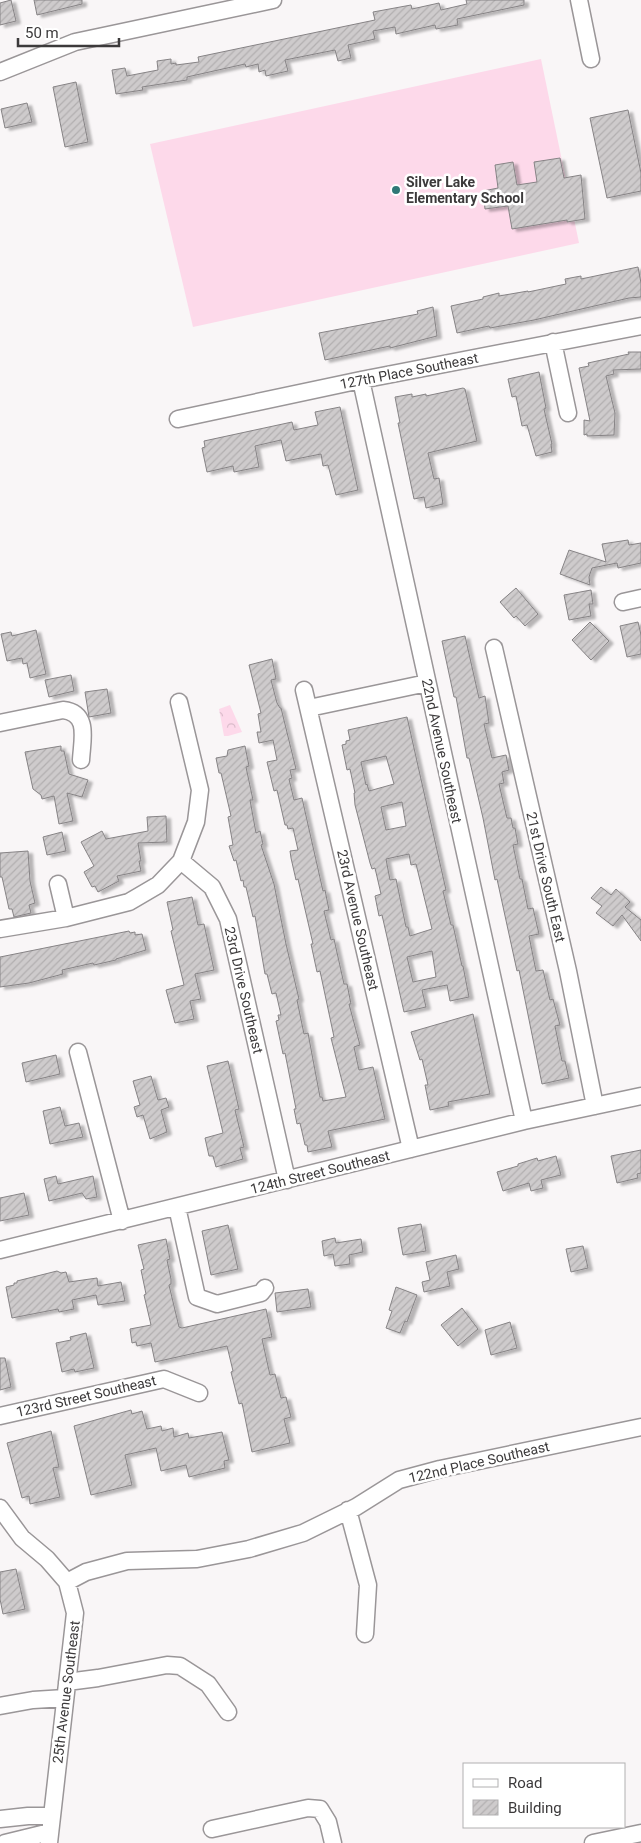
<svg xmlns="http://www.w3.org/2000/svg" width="641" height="1843" font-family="Roboto,sans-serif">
	<defs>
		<pattern id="forest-crowns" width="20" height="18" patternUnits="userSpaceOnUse" patternTransform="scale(1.25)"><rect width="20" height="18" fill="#fdd9ea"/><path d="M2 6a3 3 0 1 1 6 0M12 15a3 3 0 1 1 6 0" fill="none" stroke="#dabbca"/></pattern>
		<pattern id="building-hatch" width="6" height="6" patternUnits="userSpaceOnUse" patternTransform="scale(1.25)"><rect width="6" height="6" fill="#cecbcc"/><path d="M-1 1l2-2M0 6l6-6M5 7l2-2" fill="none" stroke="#b2afb0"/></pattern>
		<filter id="shadow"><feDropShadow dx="4.5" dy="2.5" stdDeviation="1" flood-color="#0004"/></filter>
	</defs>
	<rect width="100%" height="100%" fill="#f9f6f7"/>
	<path fill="url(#forest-crowns)" d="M230,705L242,732L228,736H224L219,709Z"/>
	<path fill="#fdd9ea" d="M541,59L579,243L193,327L150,144Z"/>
	<path fill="url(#building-hatch)" stroke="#868385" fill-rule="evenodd" filter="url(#shadow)" d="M11,0L16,21L0,25V3Z
		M34,0H82V4L37,15Z
		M466,0H524V5L457,19L458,25L436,29L435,25L396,34L395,27L373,31L375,39L348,45L351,58L338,61L335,50L285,60L288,71L266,76L265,70L259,72L258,64L246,67L245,64L187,77V80L142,87L143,90L116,94L112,70L125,68L127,76L158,70L157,61L171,59V64L176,63V65L199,62L198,57L375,20L373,12L411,5L412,9L439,3L441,10L467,4Z
		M76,82L88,142L65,147L53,87Z
		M27,103L32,122L5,128L1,109Z
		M628,110L641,173V191L607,198L590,118Z
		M560,158L564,178L581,175L585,219L567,222V220L512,229L508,206L485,209L483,191L498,188L495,165L513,162L517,185L537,182L534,162Z
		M638,267L641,283V297L629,298L534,320L490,328L489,326L457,333L451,306L483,299V297L499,293V296L528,291V292L566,284L565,279L581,276V279Z
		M433,307L437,336L390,348V346L325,360L319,333L418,314L417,311Z
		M628,352H641V369L613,370L614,374L606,376L615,413L614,435L587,436V434L584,435V420L590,421L579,368L589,366L588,363L629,354Z
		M539,372L546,408L544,409L552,444H551L552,452L536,456L527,425L522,426L516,396L512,397L508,379Z
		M463,388L465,389L477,441L428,453L434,479L439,478L443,504L426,508L424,497L414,499L398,423H400L395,397L412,394V397L426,394V396Z
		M340,407L358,490L336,495L328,465L323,466L321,454L286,461L281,440L255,446L259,467L234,472L233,466L207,472L202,448L205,447L204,441L292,422L294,430L318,425L315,412Z
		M628,540L629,545L641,543V563L618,568L617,563L592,568L589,577L590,585L560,574L569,550L606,562L602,544Z
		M516,588L538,614L525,626L516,616L514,618L500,602Z
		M591,590L593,604H589L591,616L569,620L564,595Z
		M590,622L609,641L591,660L572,640Z
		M638,622L641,635V654L627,657L620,626Z
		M36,630L46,674L30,678L27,663L23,664L22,658L7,661L1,634L11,632L12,636Z
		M465,636L479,698L485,696L489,723L484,724L492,758L506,755L509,770L502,772L504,783L499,784L507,818H511L513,828H515L518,844L513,845L520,879H522L528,909L533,908L539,934L529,936L536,971L543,970L550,1000L553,999L560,1025L555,1026L562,1061H565L569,1078L542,1084L519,970L517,971L497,879L495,880L483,818L469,758H467L456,697H454L442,641Z
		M272,659L276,679L271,680L277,703L280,708H281L296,769L290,770L292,778L289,779L294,800L302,798L323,891L325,890L329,910L324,911L331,940L334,939L344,984H347L351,1004H349L360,1045L354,1047L359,1070L373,1067L385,1119L328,1131L332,1147L308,1152L307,1145H305L300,1123L297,1124L294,1109H296L285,1053L283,1054L276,1021L279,1020L278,1015H281L276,993L272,994L267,974H265L255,916L253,917L246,887H244L243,880L241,881L236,860L234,861L229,846L233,845L228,817L231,816L221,773H219L216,758L227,756L228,750L245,746L249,766L246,767L253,800H250L256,833L260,831L263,844L261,845L274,884L286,944L299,999L297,1000L304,1034L308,1033L320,1097H322L323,1101L346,1097L331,1038L334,1037L320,971L317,972L311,944H313L298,879L296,880L291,858L290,851L298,850L293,828L288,829L287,825H285L277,790L274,791L267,762L277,760L273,740L259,743L257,732H261L258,714L261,713L249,665Z
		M71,675L74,691L49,697L45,680Z
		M107,689L111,713L89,717L85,692Z
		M407,717L446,890L443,891L451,925H453L462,966H463L469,997L450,1001L447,985L422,990L426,1007L404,1012L382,915L379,916L375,896L381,894L375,868L372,869L370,863L355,805L354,793H355L350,769L347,770L342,745L346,744V741L350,740L348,730ZM386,756L394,784L369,791L367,784L366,785L361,762ZM402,802L406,826L386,830L381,807ZM409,854L411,865L416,864L432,929L410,936L408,927H406L396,879L390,880L386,859ZM432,951L436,977L413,982L407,957Z
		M61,746V751H64L69,774L88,780L82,797L67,793L73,821L59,824L54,796L42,799L41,795L33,789L25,752Z
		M166,816L167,842L138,843L141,861H139L141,871L117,876L119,881L98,892L95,886L92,887L84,872L94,866L81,842L102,831L106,839L148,831L147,817Z
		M62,832L66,851L47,855L43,837Z
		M28,851L30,881L35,903L29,905L31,913L14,917L12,909H9L2,877H0V853Z
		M601,887L611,895L616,889L630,902L625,907L641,920V941L622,915L613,926L596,913L602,906L591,898Z
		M192,897L198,925L204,924L214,970L195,974L201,999L190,1001L194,1019L175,1023L166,990L184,985L171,931L173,930L167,902Z
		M129,931L130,933L135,932V935L142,934L146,950L116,959V960L94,965L93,963L62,970L63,974L29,983L0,987V957Z
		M473,1014L490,1094L448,1102L449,1106L430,1110L425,1085H428L422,1059L420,1060L411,1032Z
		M56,1055L60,1074L26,1082L22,1063Z
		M228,1061L239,1109L235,1110L244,1147L240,1148L243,1159L216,1167L213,1156H209L205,1138L223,1133L207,1066Z
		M151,1076L158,1100L166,1098L169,1107L161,1110L167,1132L150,1139L143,1115L137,1117L134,1107L140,1105L133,1081Z
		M60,1107L65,1126L79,1123L83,1137L50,1144L43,1111Z
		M641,1150V1173L637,1174L638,1178L617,1183L611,1156Z
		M556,1156L561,1175L541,1180L543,1188L531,1191L529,1183L503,1191L497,1172L518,1166V1164L537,1158L538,1161Z
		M56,1176L58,1184L93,1176L97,1197L86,1199L82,1193L49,1201L44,1179Z
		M24,1193L29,1215L0,1221V1198Z
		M421,1224L426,1251L403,1255L398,1228Z
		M228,1225L238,1269L211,1275L202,1231Z
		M335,1238L336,1243L361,1239L363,1252L349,1255L350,1264L335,1266L333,1254L324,1256L322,1241Z
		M166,1239L170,1259L167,1260L171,1279V1284L169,1285L179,1327L182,1328L266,1309L272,1337L262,1339L270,1375L275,1374L281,1398L286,1397L291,1417L284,1419L290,1443L252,1452L242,1403L239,1404L231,1372L233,1371L227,1346L155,1362L151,1343L137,1346L136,1342L132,1343L130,1329L151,1325L144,1295L146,1294L141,1270L144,1269L138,1245Z
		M583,1246L588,1268L571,1272L566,1249Z
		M456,1255L459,1269L447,1272L450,1286L424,1292L422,1282L430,1280L426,1262Z
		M57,1271L61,1273L66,1272L69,1282L97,1278L98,1286L121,1282L125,1301L98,1305L96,1295L72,1300L74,1309L59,1312L58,1309L12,1318L6,1287L14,1285V1283H17V1281Z
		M396,1287L417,1295L407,1322L405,1321L400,1333L386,1328L392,1311L389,1310Z
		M308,1289L311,1307L277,1312L275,1293Z
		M462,1308L478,1329L458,1346L441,1325Z
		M510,1322L517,1348L491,1355L485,1330Z
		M86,1333L94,1368L75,1372L74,1369L62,1372L56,1343L71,1340L70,1337Z
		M0,1358H5L11,1387L0,1390Z
		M131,1410L132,1414L142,1411L147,1429L161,1426L162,1431L173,1428L174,1437L188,1433L189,1438L222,1432L229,1460L224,1461L225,1468L189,1477L186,1465L161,1471L156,1448L125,1455L132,1485L91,1495L74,1426Z
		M51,1431L59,1467L53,1468L60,1497L30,1504L29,1496L22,1498L7,1443Z
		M16,1569L25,1609L3,1614L0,1599V1572Z"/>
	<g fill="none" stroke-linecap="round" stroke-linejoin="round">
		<defs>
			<path id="minor" d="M579,0L591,59
				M0,72L75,42L273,0
				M553,342L568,413
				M361,380L524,1121
				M178,419L361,380L641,326
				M623,602L641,598
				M494,648L568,971L595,1106
				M304,690L411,1149
				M179,702L200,790L196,822L181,861L212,887L228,919L287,1180
				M309,708L427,683
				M0,723L63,710C90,713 82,740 81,760
				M58,884L66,918
				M0,929L66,918L129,902L158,885L181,861
				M78,1052L122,1221
				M177,1207L197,1297L217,1304L261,1293L265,1288
				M0,1250L524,1121L641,1096
				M0,1416L164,1379L199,1393
				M0,1508L22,1538L47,1559L67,1582L75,1613L49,1843
				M348,1510L368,1585L365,1634
				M67,1582L86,1572L127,1561L197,1559L249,1549L303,1533L356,1507L399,1480L440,1469L641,1427
				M67,1682L98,1678L167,1665L180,1666L208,1684L228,1712
				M0,1706L33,1700L65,1698
				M0,1819L28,1816H52
				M212,1829L308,1808L320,1809L328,1822L333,1843
				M5,1843L50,1832
				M593,1843L641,1833"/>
		</defs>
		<use href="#minor" stroke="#9a9698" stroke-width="19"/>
		<use href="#minor" stroke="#fff" stroke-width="16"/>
	</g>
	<circle fill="#2f7876" stroke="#fff" stroke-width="2" cx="396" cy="190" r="5"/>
	<g text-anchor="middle" stroke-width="5" stroke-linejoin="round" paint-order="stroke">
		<g font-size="14" font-weight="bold" fill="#3c3a3b" stroke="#fff" text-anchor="start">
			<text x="406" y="187">Silver Lake<tspan x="406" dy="16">Elementary School</tspan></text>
		</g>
		<g font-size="14" fill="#3c3a3b" stroke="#fff">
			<text transform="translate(409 371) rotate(-11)" y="5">127th Place Southeast</text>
			<text transform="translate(442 751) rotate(78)" y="5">22nd Avenue Southeast</text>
			<text transform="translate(546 877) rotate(77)" y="5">21st Drive South East</text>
			<text transform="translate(358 920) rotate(77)" y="5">23rd Avenue Southeast</text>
			<text transform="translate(244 990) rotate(77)" y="5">23rd Drive Southeast</text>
			<text transform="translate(320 1172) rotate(-14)" y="5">124th Street Southeast</text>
			<text transform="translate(86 1396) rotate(-13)" y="5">123rd Street Southeast</text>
			<text transform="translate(479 1462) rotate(-13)" y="5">122nd Place Southeast</text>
			<text transform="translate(66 1692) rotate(-83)" y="5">25th Avenue Southeast</text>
		</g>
	</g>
	<rect x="463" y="1763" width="162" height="65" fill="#ffffff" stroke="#b1b0b1"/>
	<rect x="473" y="1779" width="25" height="8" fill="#ffffff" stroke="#b1b0b1"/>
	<text x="508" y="1788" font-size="15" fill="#3c3a3b">Road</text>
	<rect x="473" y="1800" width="25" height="15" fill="url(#building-hatch)" stroke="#b1b0b1"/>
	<text x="508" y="1813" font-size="15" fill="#3c3a3b">Building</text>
	<path d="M18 38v8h101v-8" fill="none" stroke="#3c3a3b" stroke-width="2.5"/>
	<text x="25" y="38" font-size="15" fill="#3c3a3b" stroke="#ffffff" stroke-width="4" paint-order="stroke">50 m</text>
</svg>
